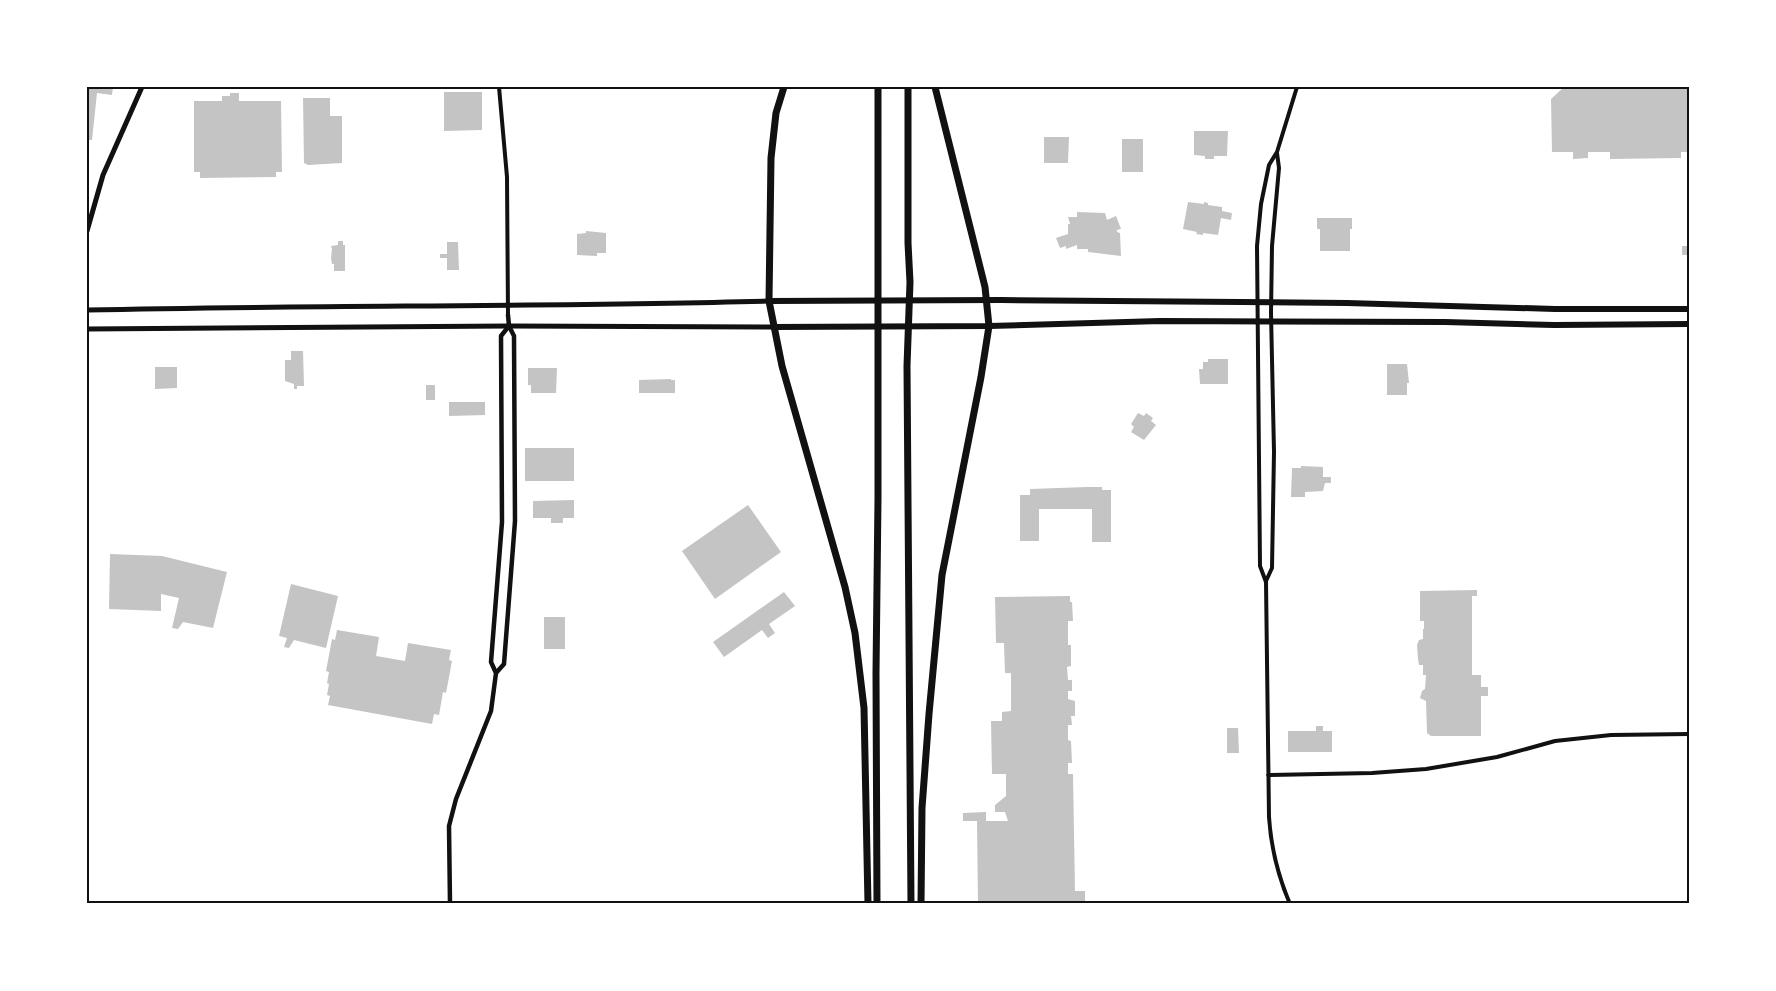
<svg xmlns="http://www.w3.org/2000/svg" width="1776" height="991" font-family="Signika,sans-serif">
	<rect width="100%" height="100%" fill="#fff"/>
	<path fill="#c4c4c4" d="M87,87H113L112,95L97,93L92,140H87Z
		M1564,87H1689V152H1681V158L1610,159V152H1588V158L1573,159V152H1552L1551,99Z
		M444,92H482V130L444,131Z
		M230,93H239V101H281L282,172H276V177L200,178V172H194V101H222V96H230Z
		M303,98H330V116H342V163L308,165L304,163Z
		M1194,131H1228L1227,156H1214V159H1205V156L1194,155Z
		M1044,137H1069L1068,163H1044Z
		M1122,139H1143V172H1122Z
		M1188,202L1204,204V202L1208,203V205L1222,207V211L1232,213L1231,220L1221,218L1218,235L1203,233V235L1196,234L1197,232L1183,229Z
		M1077,212L1105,213L1107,220L1116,216L1121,229L1117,230V232L1120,233L1121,256L1088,252V249H1077V245L1066,249V246L1060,248L1056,238L1068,234V224H1070L1068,217H1077Z
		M1317,218H1352V229H1350V251H1320V229H1317Z
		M586,231L606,233V253H597V256L577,255V234L586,233Z
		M338,241H343V245H345V271H334V264H332L331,258L332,249L331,246L338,245Z
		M447,242H458L459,270H447V258H440V254H447Z
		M1682,246H1689V255H1682Z
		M291,351H303L304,386H297V389H294V384L285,381V360H291Z
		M1208,359H1228V384H1200L1199,369H1203V362H1208Z
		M1387,364H1407L1409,383H1407V395H1387Z
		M155,367H177V388L155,389Z
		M528,368H557L556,393H531V385H528Z
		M671,379V380H675V393H639V380Z
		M426,385H435V400H426Z
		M449,402H485V415L449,416Z
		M1138,413L1144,416L1146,413L1153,418L1151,421L1156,425L1144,440L1131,432L1134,427L1131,424Z
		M525,448H574V481H525Z
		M1301,466L1323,467V477H1331V483H1325L1323,491L1305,492V497H1291L1292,468H1301Z
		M1087,487H1102V490H1111V542H1092V509H1039V541H1020V495H1030V489Z
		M574,500V518H563V523H551V518H533V501Z
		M748,505L781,552L715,599L682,551Z
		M110,554L162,556L227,572L213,628L183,622L178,629L172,628L179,598L161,594V611L109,609Z
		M291,584L338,596L326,648L294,640L289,648L284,647L287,638L279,636Z
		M1477,590V596H1472V675H1481V687H1488V696H1481V736H1431L1427,733L1426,701L1420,698L1422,691L1425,689L1426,675H1423V665H1419L1418,659L1417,645L1419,640L1423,639V629H1424V621H1420V591Z
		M784,592L795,606L769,624L775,633L768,638L762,630L724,657L713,642Z
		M1070,596V602H1072L1073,621H1068V645H1071V666L1067,667L1068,680H1072V691H1068V699L1075,701V716H1071L1072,725H1068V740L1071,741L1072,763H1068V774H1073L1075,891H1085V904H978L977,821H963V813L986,812V821H1008L1005,812H995V805L1006,796V774H992L991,721H1002V712L1011,711V673H1005L1004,643H996L995,597Z
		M544,617H565V649H544Z
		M337,630L379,637L376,656L405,661L408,643L451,650L449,660L452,661L446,693L443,692L439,715L434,714L432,724L328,705L330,696L327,695L329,684L327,683L329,672L326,671L332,639L335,640Z
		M1316,726H1323V731H1332V752H1288V731H1316Z
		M1227,728H1238L1239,753H1227Z"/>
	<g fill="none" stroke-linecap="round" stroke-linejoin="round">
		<path stroke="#111" stroke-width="4" d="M499,87L507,177L508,315
			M1266,581L1272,568L1274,452L1271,313L1272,246L1279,168L1277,153
			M1268,775L1372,773L1426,769L1497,757L1555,741L1611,735L1689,734
			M1290,904C1278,876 1271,848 1269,817L1266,582L1260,566L1257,246L1261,204L1269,165L1277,152L1297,87"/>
		<path stroke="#111" stroke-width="4.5" d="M496,673L491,662L502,522L501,336L509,326
			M450,904L449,826L456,799L491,711L496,673L504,664L515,521L514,336L509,326L508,315"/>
		<path stroke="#111" stroke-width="5" d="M87,231L103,175L142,87
			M87,310C314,305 542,307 769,301
			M87,329L509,326L773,327"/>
		<path stroke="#111" stroke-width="6" d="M769,301L1001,300L1347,303L1555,309H1689
			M773,327L989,326L1160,321L1445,322L1554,325L1689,324"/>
		<path stroke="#111" stroke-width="7" d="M784,87L776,113L771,158L769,301L782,366L845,587L855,633L864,708L868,904
			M908,87V243L910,282L907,366L911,904
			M877,904L876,673L878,498V87
			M921,904L922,808L929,714L942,575L981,377L989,326L985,287L935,87"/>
	</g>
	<rect width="1776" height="991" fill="none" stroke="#ffffff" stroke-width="177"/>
	<rect x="88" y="88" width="1600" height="814" fill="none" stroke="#111" stroke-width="2"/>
</svg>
